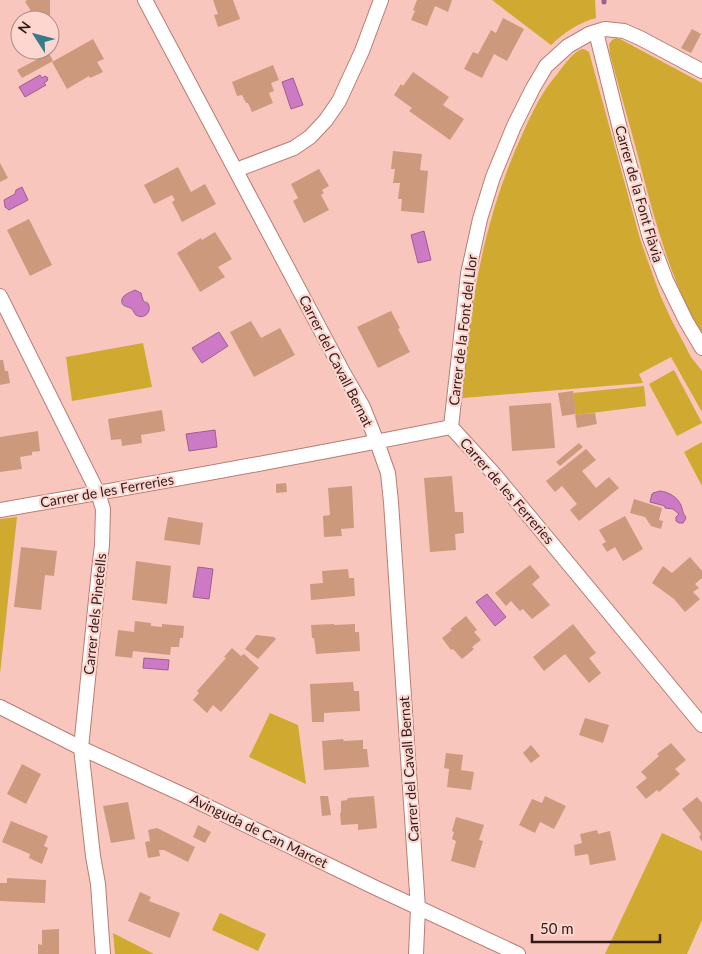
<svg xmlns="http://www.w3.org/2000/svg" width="702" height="954" font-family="Lato,sans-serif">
	<rect width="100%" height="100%" fill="#f8c6bc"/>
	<path fill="#cfa930" d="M492,0H595L596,18C578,23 565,32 551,45Z
		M616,38L620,39L702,83V335C670,280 654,218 638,156C629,122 619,88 610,54L609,44L612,40Z
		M582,49L586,50L589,52L640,239L660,295L672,321L691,357L702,371V412L671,357L639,374L643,383L463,398V389C470,301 485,215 522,135C532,113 542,91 558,73C565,64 572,53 582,49Z
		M143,343L152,387L72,401L66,357Z
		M674,370L702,423L677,436L649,384Z
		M644,386L646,406L576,415L573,393Z
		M702,442V486L684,452Z
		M17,517L0,674V519Z
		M270,713L298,725L306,784L249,757Z
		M662,833L702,851V920L687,954H605Z
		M220,913L266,934L258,951L212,930Z
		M113,933L154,954H115Z"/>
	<path fill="#cc7ac4" stroke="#9e5e90" d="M40,75L42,78L45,76L48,78L47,81L44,83L46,85L25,97L19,87Z
		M293,78L303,105L291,109L282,82Z
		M22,187L28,200L9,210L5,207L4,200L15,194L16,190Z
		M424,231L431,260L418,263L411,235Z
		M135,290L141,293C142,295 142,298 143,300C147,306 146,298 149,306C151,313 143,320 136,315C134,314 134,311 132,309C128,306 120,307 122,299C124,294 131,292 135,290Z
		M219,332L228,346L202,363L192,348Z
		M215,430L217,447L189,451L186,434Z
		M660,491C669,492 677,497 681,505C683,510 682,513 686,517L685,520L683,523H679L676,521V517L679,514L673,509L665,508V506L650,502L652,494H653V493Z
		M198,567L213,569L209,599L193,597Z
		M487,594L506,617L495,626L476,602Z
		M144,658L169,660L168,670L143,668Z"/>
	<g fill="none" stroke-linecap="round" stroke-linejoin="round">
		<path stroke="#9e5e90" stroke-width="5" d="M604,2V0"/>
	</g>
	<path fill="#cc997c" d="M27,0H50V20H30V9L25,2Z
		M213,0H233L240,19L218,27L214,15L218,14Z
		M417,0H452L448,12L435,6L427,26L411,20L415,11L413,10Z
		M503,18L524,29L507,61L494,54L482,78L464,69L473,52L478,54L491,30L496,33Z
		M692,29L701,34L691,53L681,48Z
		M93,39L104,59L97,62L103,72L90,78L89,76L67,89L52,62Z
		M49,53L53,61L22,78L17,70Z
		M273,65L279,80L271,83L274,91L269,93L273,103L252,112L248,103H246L242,95L237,96L232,82Z
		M413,72L449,97L443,105L464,119L450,140L409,111L412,108L394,95L401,84L403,86Z
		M393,151L422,154L420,170L428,171L424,213L401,211L402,199H398L400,183H393L395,169H391Z
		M0,163L8,178L0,182Z
		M178,167L191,192L205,184L216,204L182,222L172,202L175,200L172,195L154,204L144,185Z
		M319,169L329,186L322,190L324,193L321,195L329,210L304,223L293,201L298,198L291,184Z
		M29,219L52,265L30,276L7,230Z
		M215,232L232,259L218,267L225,277L200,292L177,253L201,238L202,240Z
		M391,311L400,328L398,329L410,352L378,368L357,327Z
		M251,321L261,338L280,328L295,355L254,377L230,332Z
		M0,360H3L5,371H8L10,383L0,385Z
		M573,391L576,414L562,416L558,393Z
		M551,403L555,448L512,451L509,406Z
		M162,410L165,431L141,435L142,443L122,446L121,439L111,440L108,419Z
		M595,413L597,424L577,428L575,415Z
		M38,431L40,451L32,452V455L20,457L22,469L0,472V437Z
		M579,443L583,447L560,466L556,462Z
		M586,449L596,460L582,471L596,488L609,477L619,488L579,521L570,510L577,504L562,486L555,492L546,481Z
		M452,476L455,512H463L464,533L455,534L456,550L430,552L424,478Z
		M286,483L287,492L276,493V484Z
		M352,486L354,528L341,529L342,536L324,537L323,516L330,515L328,488Z
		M634,499L662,508L659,520L663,521L661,529L651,526L645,517L630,513Z
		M625,516L643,549L623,561L615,547L607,552L602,544L606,542L599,530Z
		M168,517L203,523L200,545L164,540Z
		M21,547L57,551L54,576L45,575L41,610L14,607Z
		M690,557L702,571V578L695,584L699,588L693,592L700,599L685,612L674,599L652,583L663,566L672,573Z
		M136,561L171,566L167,604L132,600Z
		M530,565L540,577L532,584L550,605L532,619L523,609L520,611L511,601L506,606L495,593Z
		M348,569L349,578H354L355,596L311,600L310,584L323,583L322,571Z
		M466,616L477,630L474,632L481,640L472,647L474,649L462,659L453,649L451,650L442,638L452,630L450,629Z
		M135,621L151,623V626L162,627V624L184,626L183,638H180L179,647H171L170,655L133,651L132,658L115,656L118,630L134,632Z
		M334,624V625L355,624V632H359L360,651L316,654L314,638H312L311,625Z
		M573,624L596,653L589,658L601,673L589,683L565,654L544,671L533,657Z
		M256,635L274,637L276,639L258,659L245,649Z
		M232,648L241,656L244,654L259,668L221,712L213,705L207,713L193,700L199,693L197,691L226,658L224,657Z
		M353,682L354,691H359L360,711L324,713V722H312L310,684Z
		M585,718L609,725L603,743L579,735Z
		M343,739L344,741L363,740V749H367L369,767L324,770L322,741Z
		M671,743L686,760L675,769L680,774L659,792L657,790L646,799L636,787L647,778L641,772L659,756L657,754Z
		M531,745L540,756L531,763L523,753Z
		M446,753L463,755L461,770L474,772L471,790L447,787L449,769L444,768Z
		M22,764L41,774L26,804L7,794Z
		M320,796H328L331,815L322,816Z
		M374,796L377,828L358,830V824L341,825L340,813H341V801L347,800L348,798Z
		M545,796L566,806L554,829L540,822L535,833L519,825L532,799L542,803Z
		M697,797L702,803V842L699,837L701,834L682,809Z
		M128,802L135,839L111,843L103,806Z
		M456,817L484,825L479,840L483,841L475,868L451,861L456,841L452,839L454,832L452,831Z
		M11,821L48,836L44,846L48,848L42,864L29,858L30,854L2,842Z
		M198,825L211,832L205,843L193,837Z
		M157,828L195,847L188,862L164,850H159L160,856L148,858L145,842L150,841L148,830Z
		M597,830L598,834L610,831L616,860L590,865L588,854L575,856L574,845L582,843L580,834Z
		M7,878L46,880L45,903L0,901V883H7Z
		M140,892L151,897L149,901L180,913L170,938L128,921Z
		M59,929V954H38V944L42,945V930Z"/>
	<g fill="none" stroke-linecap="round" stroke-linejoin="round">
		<defs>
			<path id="street" d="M145,0L344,374L363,407L377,442L388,473L391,502L418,908L416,954
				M596,32L623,141L650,238L666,280L686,321L702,348
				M236,170L294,148L310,137L326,120L339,101L362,51L381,0
				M0,296L98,493L103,509L102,545L99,570L81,748L93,856L98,884L103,954
				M451,427L468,274L480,219L493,177L514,126L533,88L546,66L568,46L589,34L605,29L624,31L640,38L702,71
				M451,427L495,475L702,725
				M0,510C151,484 301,457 451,427
				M0,707L81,748L186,796L376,888L518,954"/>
		</defs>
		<use href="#street" stroke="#b87e74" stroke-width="16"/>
		<use href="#street" stroke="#fff" stroke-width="14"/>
	</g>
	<g text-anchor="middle" stroke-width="4.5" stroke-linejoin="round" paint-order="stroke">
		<g font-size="14" fill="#321b17" stroke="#fdd6cf">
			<text transform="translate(639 194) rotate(74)" y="5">Carrer de la Font Flàvia</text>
			<text transform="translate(463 330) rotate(-83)" y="5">Carrer de la Font del Llor</text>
			<text transform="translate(336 361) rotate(63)" y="5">Carrer del Cavall Bernat</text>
			<text transform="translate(107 491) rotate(-10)" y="5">Carrer de les Ferreries</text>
			<text transform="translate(507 491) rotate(49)" y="5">Carrer de les Ferreries</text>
			<text transform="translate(95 614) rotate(-84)" y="5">Carrer dels Pinetells</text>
			<text transform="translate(409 769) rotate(-94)" y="5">Carrer del Cavall Bernat</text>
			<text transform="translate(259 831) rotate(26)" y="5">Avinguda de Can Marcet</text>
		</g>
	</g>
	<g transform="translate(35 35) rotate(306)"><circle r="24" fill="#fdd6cf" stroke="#ac8b85"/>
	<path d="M0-4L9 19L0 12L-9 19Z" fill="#367c89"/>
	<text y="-8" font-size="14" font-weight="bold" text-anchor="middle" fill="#321b17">N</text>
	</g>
	<path d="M532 934v8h128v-8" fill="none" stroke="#321b17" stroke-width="2.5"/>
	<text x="540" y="934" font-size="15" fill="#321b17" stroke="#fdd6cf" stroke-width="4" paint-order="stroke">50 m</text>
</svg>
